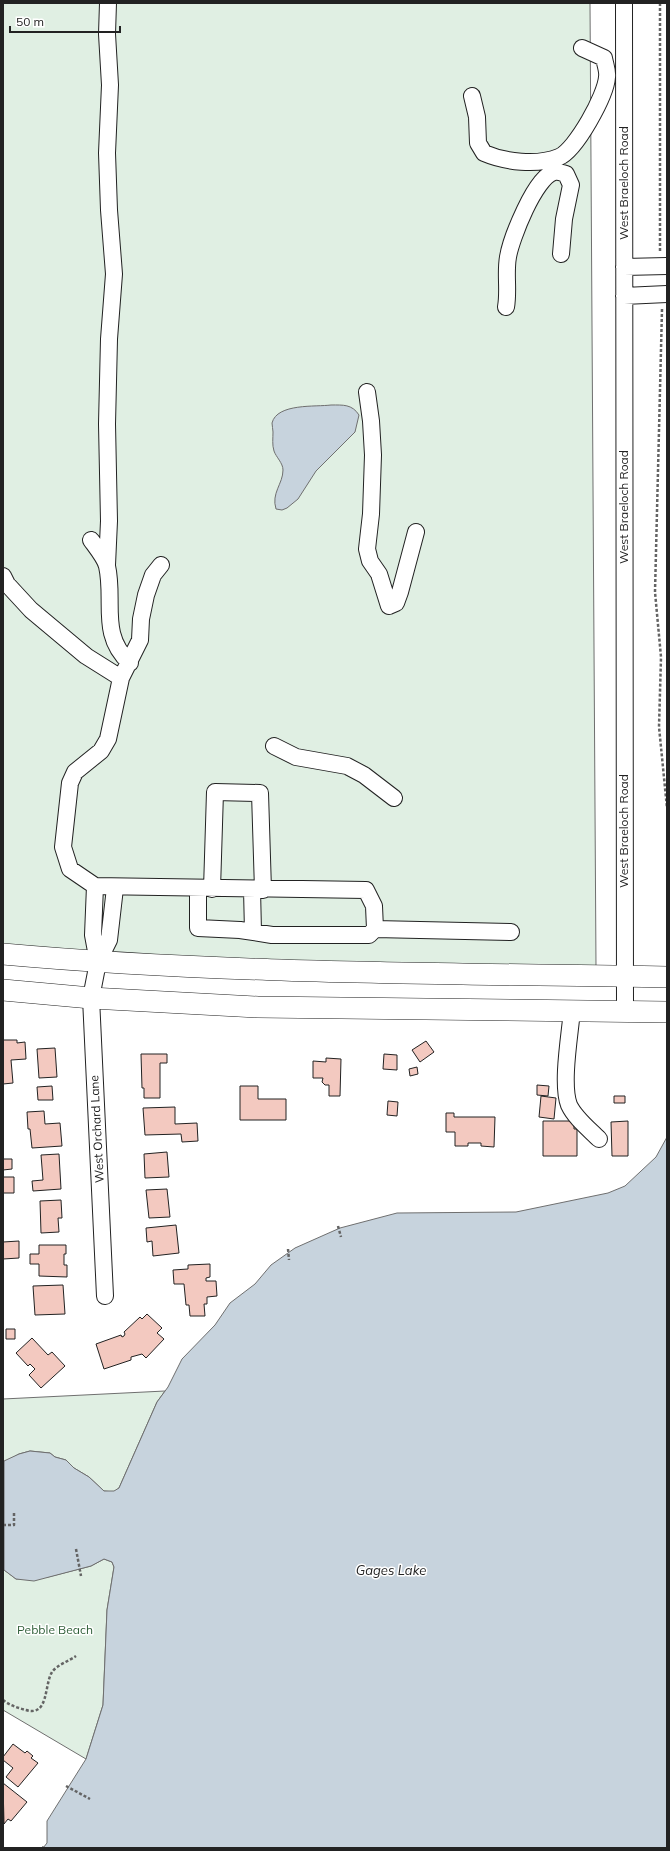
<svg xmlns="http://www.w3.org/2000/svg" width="670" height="1851" font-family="Mulish,sans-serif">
	<rect width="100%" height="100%" fill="#fff"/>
	<path fill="#e0efe3" stroke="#6f6f6f" d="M3,3H590L596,967L83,960L3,951Z
		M165,1391L157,1402L119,1488L114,1492L104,1491L89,1477L74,1468L66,1460L55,1457L50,1453L30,1451L19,1454L3,1463V1399Z
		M104,1559L112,1562L114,1567L107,1610L103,1705L86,1759L3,1710V1569L16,1579L48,1577L91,1566Z"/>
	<path fill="#c7d3dd" stroke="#6f6f6f" d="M331,405C343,405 352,404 359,415L355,432L316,471L298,499L287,508L282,510L276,509C271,493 283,484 283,470C283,463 276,457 274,451C272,445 273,438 273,432C273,429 272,426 272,423C277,403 316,407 331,405Z
		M667,1137V1848H43L47,1843V1821L86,1759L103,1705L107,1610L114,1567L112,1562L104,1559L91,1566L34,1581L16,1579L4,1570V1461L19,1454L30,1451L50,1453L55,1457L66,1460L74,1468L89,1477L104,1491H114L119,1488L157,1402L168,1387L182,1359L215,1325L230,1303L255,1284L271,1265L295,1248L340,1228L397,1213L516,1212L608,1193L625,1186L656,1157Z"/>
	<path fill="#f3c9c0" stroke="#222" d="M3,1040H17V1043L25,1042L26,1059L11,1060L13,1083L3,1084Z
		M426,1041L434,1052L420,1062L412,1050Z
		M55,1048L57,1077L39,1078L37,1049Z
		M141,1054H167V1063H160V1098H144V1088H142Z
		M384,1054L397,1055V1070L383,1069Z
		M326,1058L341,1059L340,1096H329V1085H325L322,1082L323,1078H313V1061L326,1062Z
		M417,1067L418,1074L410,1076L409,1069Z
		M537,1085L549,1086L548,1096L537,1095Z
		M52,1086L53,1100H38L37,1087Z
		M240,1086H258V1099H286V1120H240Z
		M541,1096L556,1098L554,1119L539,1117Z
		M614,1096H625V1103H614Z
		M388,1101L398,1102L397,1116L387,1115Z
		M175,1107V1124L197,1123L198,1141L182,1142L181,1134L145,1135L143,1108Z
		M44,1111L45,1124L60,1123L62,1146L32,1148L30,1129H28L27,1112Z
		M446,1113H454V1117H495L494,1147L481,1146V1143H468V1146H455V1132H446Z
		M543,1121H574V1129H577V1156H543Z
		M628,1121V1156H612L611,1122Z
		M167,1152L169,1177L145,1178L144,1154Z
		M59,1154L61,1189L33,1191L32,1181L43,1180L41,1155Z
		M3,1159H12V1169L3,1170Z
		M3,1177H14V1193H3Z
		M167,1189L170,1217L149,1218L146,1190Z
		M61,1200L62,1218H58L59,1232L41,1233L40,1201Z
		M176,1225L179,1253L153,1256L152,1241L147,1242L146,1228Z
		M19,1241V1258L3,1259V1242Z
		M39,1245H66V1254H64V1265H67V1277L39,1276V1264H30V1254H39Z
		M210,1264V1277L206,1278V1281H216L217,1296L207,1297V1304H204L205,1316H190L189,1305H186L184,1284H174L173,1270L188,1269V1265Z
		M63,1285L65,1314L35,1315L33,1286Z
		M147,1314L162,1328L157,1333L164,1339L146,1358L142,1354L131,1357V1360L104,1369L96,1344L121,1335L122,1337L124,1336L125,1334L124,1332L140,1317L142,1319Z
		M6,1329H15V1339H6Z
		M32,1338L48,1355L52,1352L65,1366L41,1388L29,1375L35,1369L30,1364L28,1366L16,1353Z
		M13,1744L25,1753L27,1751L33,1756L31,1758L38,1763L18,1787L6,1777L13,1768L3,1760V1757Z
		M3,1783L27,1802L11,1821L8,1819L4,1824Z"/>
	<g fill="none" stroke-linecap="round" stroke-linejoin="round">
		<defs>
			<path id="minor" d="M624,3L625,1011
				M472,96L477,117L478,143L484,153C505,162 537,166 559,157C576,150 606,95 607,77C608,71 605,64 604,58L582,48
				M624,267L667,266
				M624,296L667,294
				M506,307C509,290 505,274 508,257C511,239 535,177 554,172C557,171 562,173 566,174L571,185L564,219L561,254
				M367,392L371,421L373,455L371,514L367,549L370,561L379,574L389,606L396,603L400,592L416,532
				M91,540C96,547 105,558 107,566C115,601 99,635 130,663
				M107,565L109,521L107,424L109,339L114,274L109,210L107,153L110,85L107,34L108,3
				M161,565L153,575L146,595L141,619L140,640L121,678L108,739L101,751L75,772L70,783L63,847L70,869L95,886L366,890L374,906L375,929L511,932
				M3,576L7,584L31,610L86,656L121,678
				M274,746L296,757L347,766L364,775L394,798
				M95,886L93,935L98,962
				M198,889V928L240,930L272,935H369L375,929
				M212,889L215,792L260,793L263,890
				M252,889L253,932
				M572,1010C570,1034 561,1084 569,1105C575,1118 589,1129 599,1139
				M105,1296L91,998L98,962L109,940L115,888"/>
			<path id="major" d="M3,954C224,974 445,973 667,977
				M3,990L91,998L258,1007L667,1012"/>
		</defs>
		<use href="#minor" stroke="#222" stroke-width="18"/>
		<use href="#major" stroke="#222" stroke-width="22"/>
		<path stroke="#646464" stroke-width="2.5" stroke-dasharray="3 2" stroke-linecap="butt" d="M660,3V252
			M662,309L655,592L661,657L659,727L667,808
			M338,1226L341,1237
			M288,1249L289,1260
			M3,1525H14V1511
			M76,1549L81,1576
			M3,1700C9,1705 18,1708 26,1710C49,1717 44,1685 52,1672C57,1665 69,1661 76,1656
			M66,1786L90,1799
			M42,1847L44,1848"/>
		<use href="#minor" stroke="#fff" stroke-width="16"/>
		<use href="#major" stroke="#fff" stroke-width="21"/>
	</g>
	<g text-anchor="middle" stroke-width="3" stroke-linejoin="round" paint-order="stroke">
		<g font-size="12" fill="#222" stroke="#fff">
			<text transform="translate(624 183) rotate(-90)" y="4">West Braeloch Road</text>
			<text transform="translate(624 507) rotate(-90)" y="4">West Braeloch Road</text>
			<text transform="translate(624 831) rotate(-90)" y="4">West Braeloch Road</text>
			<text transform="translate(97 1129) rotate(-93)" y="4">West Orchard Lane</text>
		</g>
		<g font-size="12" fill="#2f5e38" stroke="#fff">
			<text x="55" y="1634">Pebble Beach</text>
		</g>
		<g font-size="13" font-style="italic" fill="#222" stroke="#fff">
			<text x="391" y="1575">Gages Lake</text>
		</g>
	</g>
	<rect width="670" height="1851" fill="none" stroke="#222222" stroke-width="8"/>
	<path d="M10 26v6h110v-6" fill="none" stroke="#222222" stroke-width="2"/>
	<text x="16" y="26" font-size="12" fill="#222222" stroke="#ffffff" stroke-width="3" paint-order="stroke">50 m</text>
</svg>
